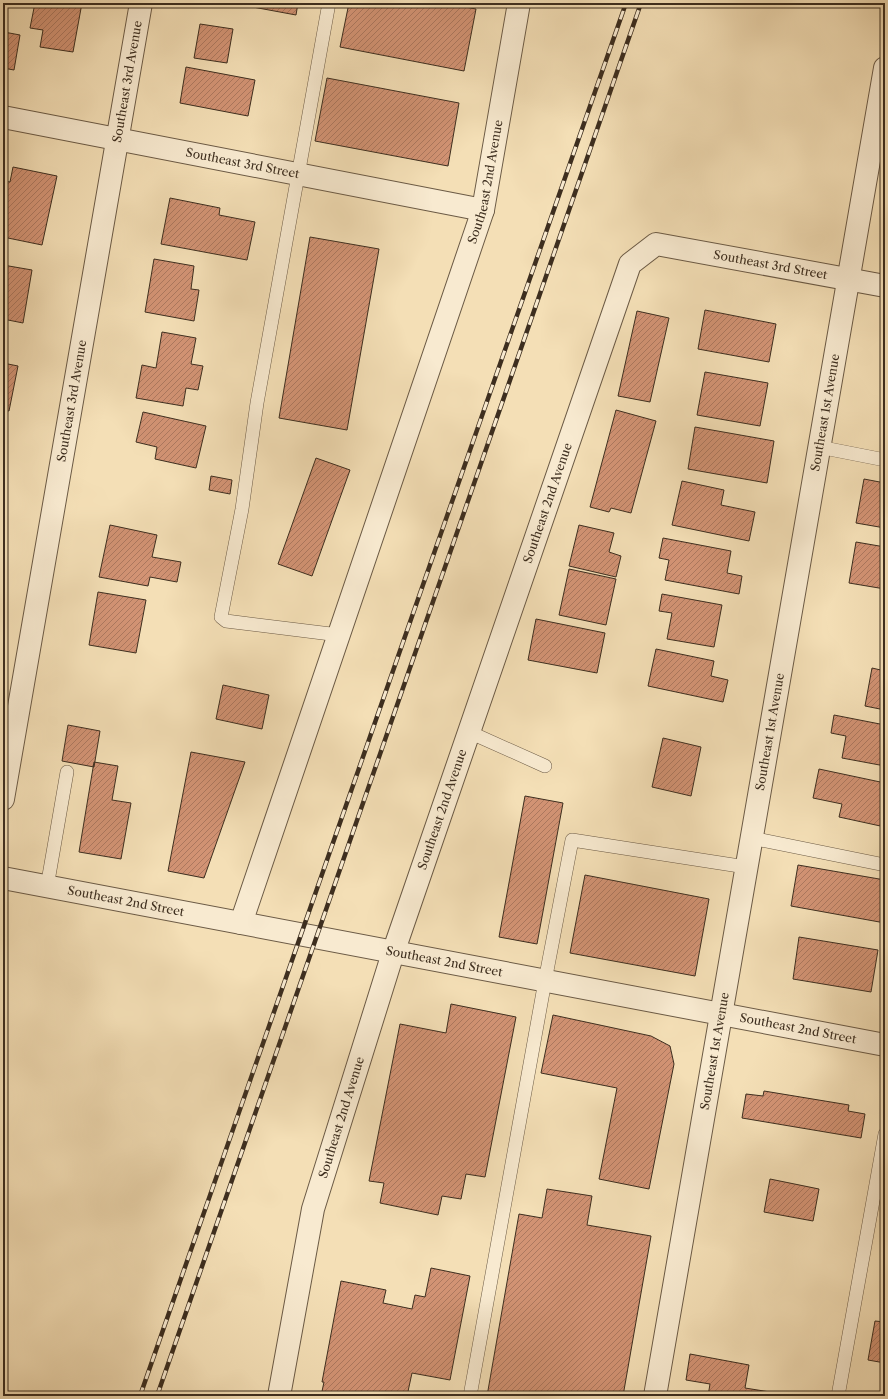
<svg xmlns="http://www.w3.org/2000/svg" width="888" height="1399" font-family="'Libre Caslon Text',serif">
	<defs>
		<pattern id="building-hatch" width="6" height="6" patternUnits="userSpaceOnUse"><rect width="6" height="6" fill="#d29374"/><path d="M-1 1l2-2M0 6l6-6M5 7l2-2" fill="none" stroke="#ac785f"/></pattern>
	</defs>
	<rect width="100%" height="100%" fill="#f4dfb6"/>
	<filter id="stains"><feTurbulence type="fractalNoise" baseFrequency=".005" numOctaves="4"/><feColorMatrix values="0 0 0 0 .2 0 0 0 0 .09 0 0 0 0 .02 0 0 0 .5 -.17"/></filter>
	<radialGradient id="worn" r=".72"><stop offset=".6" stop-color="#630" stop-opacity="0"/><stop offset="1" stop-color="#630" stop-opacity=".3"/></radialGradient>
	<path fill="url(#building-hatch)" stroke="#3d2e1f" d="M35,3H82L73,52L40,47L43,30L30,28Z
		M231,3H298L296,15Z
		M349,3H444L476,9L464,71L340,47Z
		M3,21H6L4,32L20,35L14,70L3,68Z
		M200,24L233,29L227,63L194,58Z
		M186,67L255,80L248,116L180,103Z
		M327,78L459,103L448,166L315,141Z
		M13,167L57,176L42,245L3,237V181L10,182Z
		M170,198L220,208L219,215L255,222L247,260L161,244Z
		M310,237L379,249L347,430L279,418Z
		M154,259L194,266L191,289L199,290L194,321L145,312Z
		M3,265L32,270L23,323L3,319Z
		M705,310L776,324L769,362L698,349Z
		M637,311L669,318L650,402L618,396Z
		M162,332L196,338L191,364L203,366L198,390L186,388L183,406L136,398L142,365L156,368Z
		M3,363L18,366L9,411L3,410Z
		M705,372L768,383L760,426L697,415Z
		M616,410L656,421L631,513L611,508L609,512L590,507Z
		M143,412L206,426L196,468L155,459L157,447L136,442Z
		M695,427L774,441L767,483L688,469Z
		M316,458L350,470L312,576L278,564Z
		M211,476L232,480L230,494L209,490Z
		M864,479L885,483V528L856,523Z
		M682,481L724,490L721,505L755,512L749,541L672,525Z
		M110,525L157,535L152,557L181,562L177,582L150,577L148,586L99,577Z
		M579,525L614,533L609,552L621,556L616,577L569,566Z
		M663,538L731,551L727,573L742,576L739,594L665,580L669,560L659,558Z
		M856,542L885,547V589L849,583Z
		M569,569L616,579L606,625L559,615Z
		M98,592L146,600L136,653L89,645Z
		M662,594L722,605L714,647L667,639L672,613L659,611Z
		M536,619L605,633L597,673L528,660Z
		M656,649L714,661L711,676L728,680L723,702L648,686Z
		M872,668L885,671V710L865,706Z
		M223,685L269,695L262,729L216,719Z
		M834,715L885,725V766L842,758L846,736L831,733Z
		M68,725L100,731L94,767L62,761Z
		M663,738L701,747L691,796L652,787Z
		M191,752L245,762L204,878L168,871Z
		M94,762L118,766L112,800L131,803L121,859L79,852Z
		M819,769L885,783V827L839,817L842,804L813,798Z
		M525,796L563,803L537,944L499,937Z
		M798,865L885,880V923L791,906Z
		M585,875L709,899L695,976L570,953Z
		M799,937L878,950L871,992L793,979Z
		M451,1004L516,1017L485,1177L466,1174L461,1199L442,1196L438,1215L380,1203L384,1183L369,1181L400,1024L446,1033Z
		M553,1015L651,1036L670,1046L674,1064L649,1189L599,1179L617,1088L541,1073Z
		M764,1091L849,1105L848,1111L865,1114L861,1138L742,1118L746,1094L763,1096Z
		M770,1179L819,1189L813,1221L764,1212Z
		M547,1189L592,1196L587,1225L651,1236L623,1396H487L519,1214L542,1218Z
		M431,1268L470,1276L450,1380L412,1373L407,1396H321L324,1382H322L341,1281L386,1290L383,1303L412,1309L415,1295L425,1297Z
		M875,1321L885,1322V1363L868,1360Z
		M690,1354L749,1365L745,1388L770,1392L769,1396H708L710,1384L686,1380Z"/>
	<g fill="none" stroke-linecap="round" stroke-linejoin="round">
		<defs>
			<path id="lane" d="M329,3L257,403L242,509L221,617L226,621L339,635
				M819,447L885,460
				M469,732L545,766
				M751,838L885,865
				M47,887L67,772
				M470,1396L545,981L572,840L746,867
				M838,1396L885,1134"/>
			<g id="street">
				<path id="s1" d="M3,117L483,210"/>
				<path id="s2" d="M3,799L141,3"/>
				<path id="s3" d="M3,878L885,1045"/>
				<path id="s4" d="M241,923L483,210L519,3"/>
				<path id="s5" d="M279,1396L313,1209L393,953L630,264L656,244L885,286"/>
				<path id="s6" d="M655,1396L885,68"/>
			</g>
		</defs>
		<use href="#lane" stroke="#6b5a45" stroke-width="14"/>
		<use href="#street" stroke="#6b5a45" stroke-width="24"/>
		<use href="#lane" stroke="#f8ead0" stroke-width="13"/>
		<use href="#street" stroke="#f8ead0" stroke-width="22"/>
		<defs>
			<path id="rail" d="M140,1396L626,3
				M157,1396L641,3"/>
		</defs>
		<use href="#rail" stroke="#3d2e1f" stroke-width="4.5"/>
		<use href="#rail" stroke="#f8ead0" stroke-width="3" stroke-dasharray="9" stroke-linecap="butt"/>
	</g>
	<g text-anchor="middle" stroke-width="3" stroke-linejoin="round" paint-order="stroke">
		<g font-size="12" fill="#3d2e1f" stroke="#f8ead0">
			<text dy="4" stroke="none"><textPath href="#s2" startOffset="728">Southeast 3rd Avenue</textPath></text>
			<text dy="4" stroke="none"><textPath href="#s1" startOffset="244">Southeast 3rd Street</textPath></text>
			<text dy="4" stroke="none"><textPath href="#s4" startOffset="781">Southeast 2nd Avenue</textPath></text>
			<text dy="4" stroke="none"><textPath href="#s5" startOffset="1336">Southeast 3rd Street</textPath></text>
			<text dy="4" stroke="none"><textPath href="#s2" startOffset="404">Southeast 3rd Avenue</textPath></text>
			<text dy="4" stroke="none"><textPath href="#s6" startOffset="998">Southeast 1st Avenue</textPath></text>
			<text dy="4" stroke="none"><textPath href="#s5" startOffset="934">Southeast 2nd Avenue</textPath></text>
			<text dy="4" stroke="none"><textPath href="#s6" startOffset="674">Southeast 1st Avenue</textPath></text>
			<text dy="4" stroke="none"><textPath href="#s5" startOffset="610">Southeast 2nd Avenue</textPath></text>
			<text dy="4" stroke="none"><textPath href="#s3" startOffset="125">Southeast 2nd Street</textPath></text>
			<text dy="4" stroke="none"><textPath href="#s3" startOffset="449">Southeast 2nd Street</textPath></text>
			<text dy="4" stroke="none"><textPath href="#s3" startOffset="809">Southeast 2nd Street</textPath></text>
			<text dy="4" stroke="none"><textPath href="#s6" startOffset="350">Southeast 1st Avenue</textPath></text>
			<text dy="4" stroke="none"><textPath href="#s5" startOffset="286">Southeast 2nd Avenue</textPath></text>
		</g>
	</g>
	<rect width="888" height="1399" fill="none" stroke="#f4dfb6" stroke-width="16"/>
	<rect x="4" y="4" width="880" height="1391" fill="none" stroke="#3d2e1f" stroke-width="2"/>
	<rect x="8" y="8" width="872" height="1383" fill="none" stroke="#3d2e1f"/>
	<rect width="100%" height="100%" filter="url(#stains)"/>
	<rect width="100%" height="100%" fill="url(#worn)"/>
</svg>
